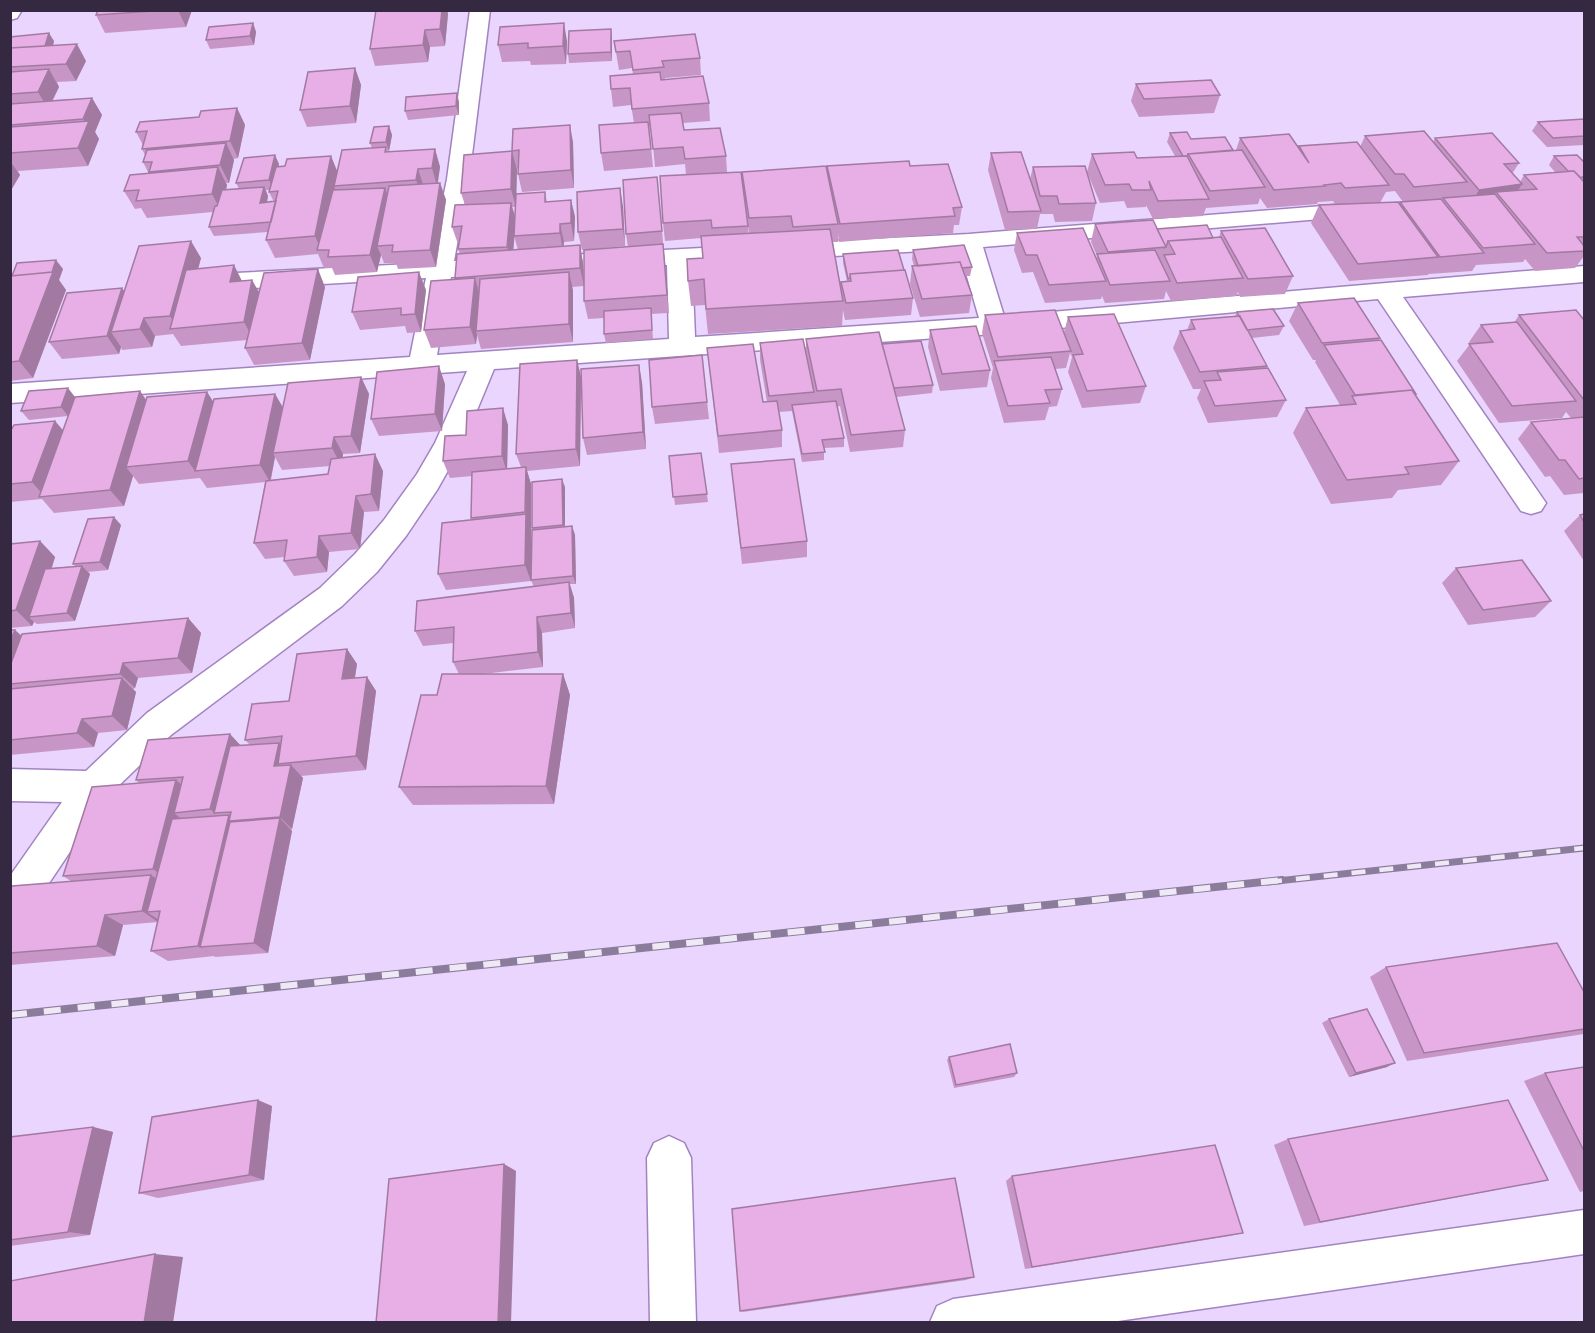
<svg xmlns="http://www.w3.org/2000/svg" width="1595" height="1333" font-family="'Nunito Sans',sans-serif">
	<rect width="100%" height="100%" fill="#e9d5fd"/>
	<g fill="none" stroke-linecap="round" stroke-linejoin="round">
		<defs>
			<path id="minor" d="M10,10H22L17,18L10,20Z
				M470,10H490L469,179L454,261L969,234L1360,203L1368,205L1372,210L1368,215L983,247L1004,316L1584,266V282L1403,297L1546,503L1541,511L1531,514L1521,511L1378,299L994,334L494,369L463,444L437,490L406,536L377,572L342,606L171,735L106,798L23,922L10,927V876L62,802L10,801V769L86,771L147,713L320,588L355,554L384,520L417,474L435,443L467,371L10,403V384L410,357L426,278L217,290L208,288L205,282L208,276L217,274L430,263L447,179ZM959,249L979,318L695,337L692,264ZM667,265L669,339L437,355L451,277Z
				M669,1136L684,1143L691,1158L696,1322H650L647,1158L654,1143Z
				M1584,1210V1254L1111,1322H930L937,1306L953,1299Z"/>
		</defs>
		<use href="#minor" stroke="#a283c1" stroke-width="3"/>
		<use href="#minor" fill="#fff" fill-rule="evenodd"/>
		<defs>
			<path id="rail-far1" d="M1268,882L1584,848"/>
			<path id="rail" d="M10,1015L1282,880"/>
		</defs>
		<use href="#rail-far1" stroke="#8c7c9c" stroke-width="7"/>
		<use href="#rail" stroke="#8c7c9c" stroke-width="8"/>
		<use href="#rail-far1" stroke="#efe9f6" stroke-width="4.5" stroke-dasharray="14" stroke-linecap="butt"/>
		<use href="#rail" stroke="#efe9f6" stroke-width="6" stroke-dasharray="17" stroke-linecap="butt"/>
	</g>
	<path fill="#c896c6" fill-rule="evenodd" d="M98,10H192L186,27L105,33L96,15Z
		M376,10H447L448,14L445,46L430,47L428,62L375,66L370,49Z
		M253,23L256,32L254,45L210,49L206,40Z
		M10,37L54,41L53,46L86,61L76,81L57,82L59,87L53,100L92,98L102,115L95,132L99,139L88,166L18,171L20,175L10,192Z
		M612,38V61L569,63L568,54Z
		M567,41L566,64L531,65L530,61L502,62L498,45Z
		M614,41L700,58L701,75L665,78V79L709,103L710,121L683,123L684,130L726,156L727,172L748,226V234H749L743,189L742,172L827,173V166H910L962,207L959,225H954L953,233L839,242L838,234V242H833L841,288V282L847,281L843,263V254L913,298L911,315L845,320L843,310L842,326L708,334L705,305L691,306L688,281L703,258L701,238L665,241L663,223L686,175L685,164L655,167L651,126H649L653,167L604,171L601,153L634,123L631,105L613,107L611,89L633,74L632,68L619,70Z
		M355,68L361,85L356,123L307,127L300,110Z
		M1136,84L1220,95L1214,113L1139,117L1131,101Z
		M459,102V115L408,120L405,111Z
		M237,108L245,125L238,158L233,159L234,160L229,183H226L227,185L226,190L239,189L236,183L279,164V166L338,171L372,148L370,143L389,126L392,135L389,151H387V152L435,149L440,167L438,183H440L446,200L436,267L398,269L396,263H384L381,255L377,272L335,275L332,268H324L318,254L275,258L266,240L268,232L214,236L209,227L213,212L147,218L141,208L135,209L124,191L149,174L143,162L145,155L142,149L143,145L136,132ZM266,190H270L269,192L274,202H267L268,196Z
		M1584,119V145L1547,147L1532,131L1538,122Z
		M1170,133L1233,150H1236L1240,138L1298,148L1299,146L1360,147L1365,136L1433,142L1435,138L1519,163L1512,174L1520,182L1524,175L1555,172L1549,165L1554,156L1584,162V256L1575,268L1535,271L1525,259L1523,262L1476,265L1472,271L1429,274V273L1428,275L1349,281L1311,223L1319,205H1336L1333,201L1318,202L1317,204L1267,208L1260,198L1258,204L1206,208L1203,216L1153,219L1146,205V207L1127,208L1124,201L1100,203L1087,172L1092,154L1137,158L1175,156L1167,142ZM1395,191L1403,202H1400L1399,203H1380L1386,192Z
		M573,142L574,188L522,192L518,174V168H517L512,151Z
		M512,151L517,169L516,199L545,192L547,202L571,200L575,217L574,241L564,242L563,247L580,245L583,263L584,286L572,287L573,342L481,349L477,335L476,344L431,348L424,330L456,279L455,278L460,254L458,249L459,244H458L452,227L465,205L461,193ZM512,207H515V217ZM514,236L518,250H513Z
		M991,153L1030,179L1033,167L1096,203L1092,221L1055,222L1053,214H1040L1037,229L1005,230L988,170Z
		M659,195L669,313L651,314L653,339L606,343L604,334V318L588,319L584,301L628,247L626,234Z
		M623,206L625,246L582,250L578,232Z
		M1095,224L1157,229L1213,238L1219,237L1221,231L1293,276L1285,294L1240,297L1238,292L1236,296L1171,301L1166,291L1164,299L1105,303L1102,296L1101,299L1045,303L1033,272L1022,273L1014,250L1017,233L1096,258L1097,256L1091,242Z
		M913,250L972,267L970,276H965L972,295L969,313L920,317L910,284L912,266H914L912,259Z
		M201,258L198,268L242,281L259,293L325,287L310,360L254,365L245,348L247,340L181,346L173,334L155,336L152,347L122,350L121,347L119,354L62,359L49,342L122,288L124,291Z
		M63,269L59,280L66,290L33,378L10,381V276Z
		M426,290L421,332L407,333L405,326L360,330L352,312Z
		M1298,303L1380,338L1378,340L1416,394L1415,395L1459,461L1441,485L1398,490L1392,498L1331,504L1293,433L1306,408L1340,405L1315,362L1316,360H1313L1289,321Z
		M1237,312L1284,326L1279,335L1252,338L1267,366V368L1286,400L1277,417L1208,423L1197,398L1201,389H1193L1173,348L1180,331L1187,330L1191,320L1235,316Z
		M985,315L1064,332L1068,317L1146,386L1140,403L1082,408L1068,372L1072,357L1070,353L1066,368L1055,369L1062,389L1057,406L1049,407L1045,420L1004,423L991,378L993,368L982,333Z
		M1519,315L1584,320V493L1564,495L1550,476L1545,477L1518,439L1531,422L1571,418L1566,412L1562,418L1499,423L1457,361L1470,344L1469,342L1481,325L1514,323Z
		M930,330L990,370L987,387L940,391L928,347Z
		M806,339L882,344L933,385L932,393L896,397L905,430L903,447L850,452L840,406L837,407L844,438V447L824,448V460L802,462L792,411L779,412L782,430V447L719,453L709,365L763,402H767L760,360V343L806,355Z
		M702,355L709,419L655,424L652,407Z
		M577,360L581,377L580,466L527,471L531,484V581L446,590L438,574L471,520L472,476L450,478L443,461L466,435L508,425L507,469L521,467L516,454Z
		M361,377L369,394L360,453L343,454V458L383,471L379,511L364,512L360,549L329,552L327,572L294,576L284,561V557L265,559L254,543L265,482L207,488L200,478L139,484L133,476L124,506L54,513L42,499L10,502V432L55,421L63,430L140,391L146,400L207,392L213,402L275,394L283,408ZM275,457L282,470L330,466L328,474L271,480Z
		M642,382L646,449L587,455L583,438Z
		M445,384L442,431L379,436L371,419Z
		M75,397L68,416L29,420L21,411Z
		M701,453L708,502L675,505L669,456Z
		M731,464L807,541V557L742,564Z
		M565,487V527L572,526L575,535L576,584H570L574,598L575,628L542,633L543,667L483,674H563L570,695L554,804L413,805L399,787L437,695L459,674L453,662L454,643L423,646L415,631L534,587L531,580L532,530V528Z
		M1584,514V561L1564,531L1580,515Z
		M121,525L108,570L88,572L90,574L75,621L37,624L34,622L32,626L10,628V544L40,541L55,557L52,568L75,566L73,564Z
		M1456,568L1551,601L1535,617L1468,625L1442,583Z
		M188,618L201,633L192,673L138,678L135,688L133,689L136,692L127,730L98,733L94,747L10,755V630L21,636Z
		M347,649L357,664L355,678L367,677L376,691L366,770L301,776L303,778L292,829H291L292,831L268,953L215,957L214,956L168,961L151,951L158,922L123,925L115,956L10,965V890L71,881L63,876L139,783L136,780L240,746L250,745L245,740Z
		M1386,967L1584,992V1034L1407,1061L1370,977Z
		M1329,1019L1387,1067L1349,1077L1322,1023Z
		M949,1057L1017,1073L1014,1077L954,1088L947,1060Z
		M1584,1067V1191L1580,1192L1524,1081L1545,1073Z
		M272,1106L264,1180L158,1198L139,1193Z
		M93,1127L113,1132L90,1235L10,1246V1137Z
		M1288,1139L1527,1184L1304,1226L1274,1145Z
		M1012,1176L1243,1233L1230,1236L1025,1269L1006,1181Z
		M974,1277L966,1280L743,1312L740,1311Z"/>
	<path fill="#a27aa1" d="M178,10H192L186,27Z
		M442,10H447L448,14L445,46L440,29Z
		M253,23L256,32L254,45L250,36Z
		M564,23L567,41L566,64L563,46Z
		M611,29L612,38V61L611,52Z
		M425,30L430,47L428,62L423,45Z
		M49,33L54,41L50,56L45,47Z
		M77,44L86,61L76,81L66,64Z
		M355,68L361,85L356,123L350,106Z
		M49,69L59,87L48,109L38,92Z
		M457,93L459,102V115L456,106Z
		M92,98L102,115L95,132L99,139L88,166L78,148L87,126L83,119Z
		M237,108L245,125L238,158L230,141Z
		M570,125L573,142L574,188L571,170Z
		M389,126L392,135L389,151L386,142Z
		M226,143L234,160L229,183L220,165Z
		M435,149L440,167L437,186L432,168Z
		M512,151L517,169L516,207L511,189Z
		M275,155L279,164L273,189L269,180Z
		M331,156L338,173L334,186L335,188L323,250H321L315,236Z
		M10,161L20,175L10,192Z
		M218,167L227,185L221,211L212,194Z
		M418,169L424,187L422,198L416,180Z
		M440,183L446,200L436,267L430,250Z
		M1522,184L1511,202L1496,192L1488,205L1468,208L1479,190Z
		M264,187L268,196L265,212L260,203Z
		M385,188L391,205L377,246L381,255L377,272L370,255Z
		M620,188L623,206L625,246L623,229Z
		M571,200L575,217L574,241L571,223Z
		M511,203L516,220L512,264L507,247Z
		M560,224L564,242L563,251L560,233Z
		M191,241L201,258L183,328H178L170,316Z
		M663,244L665,262L669,313L667,295Z
		M580,245L583,263L584,286L580,268Z
		M56,260L63,269L59,280L66,290L33,378L19,361Z
		M234,265L243,283L230,282Z
		M318,269L325,287L310,360L302,343Z
		M419,272L426,290L421,332L415,314Z
		M569,272L573,290V342L569,324Z
		M475,278L480,296L476,331L477,335L476,344L470,327Z
		M252,280L262,297L253,339L244,322Z
		M122,288L134,306L111,332L121,347L119,354L107,336Z
		M144,318L155,336L152,347L140,329Z
		M577,360L581,377L580,466L576,449Z
		M639,365L642,382L646,449L643,432Z
		M439,366L445,384L442,431L435,414Z
		M361,377L369,394L360,453L351,436Z
		M68,388L75,397L68,416L61,407Z
		M140,391L152,409L126,467L133,476L124,506L110,490Z
		M207,392L218,409L195,471L188,461Z
		M275,394L285,411L273,453L275,457L270,482L260,465Z
		M503,408L508,425L507,473L502,456Z
		M55,421L69,438L44,496L32,482Z
		M334,437L343,454L341,465L332,448Z
		M375,454L383,471L379,511L371,494Z
		M526,467L531,484V581L525,565Z
		M562,479L565,487V533L563,525Z
		M356,496L364,512L360,549L351,533Z
		M114,517L121,525L108,570L100,562Z
		M572,526L575,535L576,584L573,576Z
		M319,536L329,552L327,572L317,557Z
		M40,541L55,557L36,616L29,617L34,622L32,626L16,610Z
		M82,566L90,574L75,621L67,613Z
		M569,582L574,598L575,628L571,613Z
		M537,617L542,633L543,667L538,652Z
		M188,618L201,633L192,673L178,658Z
		M15,630L32,645L10,684V640Z
		M347,649L357,664L352,694L342,679Z
		M123,663L138,678L135,688L120,674Z
		M563,674L570,695L554,804L546,786Z
		M367,677L376,691L366,770L356,756Z
		M122,678L136,692L127,730L112,716Z
		M82,719L98,733L94,747L77,733Z
		M230,734L243,748L214,813L224,822L210,809Z
		M279,743L290,757L278,764L287,775L274,766Z
		M291,765L303,778L292,829L280,817Z
		M176,780L191,793L174,813L184,821L169,881L153,869Z
		M229,815L235,820L229,821L241,832L200,947L214,956L198,946Z
		M280,818L292,831L268,953L254,943Z
		M151,875L167,886L147,912L159,920L158,922L142,911Z
		M105,915L123,925L115,956L97,946Z
		M1395,1063L1387,1067L1349,1077L1356,1073Z
		M258,1100L272,1106L264,1180L249,1175Z
		M93,1127L113,1132L90,1235L68,1232Z
		M504,1164L516,1171L511,1323H498Z
		M155,1254L183,1257L173,1323H144Z"/>
	<path fill="#e8afe6" stroke="#a27aa1" stroke-width="1.5" d="M98,10H168L96,15Z
		M376,10H442L440,29L425,30L423,45L370,49Z
		M253,23L250,36L206,40L209,27Z
		M564,23L563,46L528,48V43L498,45L500,27Z
		M611,29V52L568,54L569,31Z
		M49,33L45,46L10,48V37Z
		M695,34L700,58L662,61L664,67L633,70L630,51L616,52L614,41Z
		M77,44L66,64L10,67V48Z
		M355,68L350,106L300,110L308,72Z
		M49,69L38,92L10,94V72Z
		M660,72L661,80L703,76L709,103L632,109L630,88L611,89L610,76Z
		M1211,80L1220,95L1144,99L1136,84Z
		M457,93L456,106L405,111L406,97Z
		M92,98L83,119L10,125V104Z
		M237,108L230,141L142,149L147,131L136,132L140,122L199,117L201,111Z
		M681,113L684,130L720,128L726,156L685,159L683,147L653,149L649,115Z
		M1584,119V136L1553,138L1538,122Z
		M89,121L78,148L10,153V127Z
		M648,122L651,149L601,153L599,125Z
		M570,125L571,170L518,174L519,150L512,151L513,129Z
		M389,126L386,142L370,143L374,127Z
		M1424,131L1467,182L1414,187L1404,174H1395L1365,136Z
		M1187,132L1191,139L1225,137L1233,150L1188,154L1187,156H1183L1170,133Z
		M1492,133L1519,163L1504,164L1522,184L1479,190L1435,138Z
		M1289,134L1309,163L1299,146L1357,142L1389,185L1345,188L1341,183L1324,185L1325,186L1274,190L1240,138Z
		M226,143L220,165L149,172L152,162H143L147,150Z
		M386,147L385,152L435,149L432,168L418,169L416,180L334,186L342,150Z
		M1242,150L1265,187L1210,191L1188,154Z
		M512,151L511,189L461,193L464,155Z
		M1021,152L1041,211L1008,212L991,153Z
		M1134,152L1137,158L1187,156L1209,199L1158,201L1149,181L1151,190H1132L1129,184L1105,185L1092,154Z
		M275,155L269,180L236,183L244,158Z
		M1577,155L1584,162V177H1582L1581,178L1574,171H1568L1554,156Z
		M331,156L315,236L266,240L278,191L269,192L276,167L285,166L287,159Z
		M909,161L910,166L948,164L962,207L953,208L955,216L840,224L827,166Z
		M826,166L838,224L793,227L791,216L749,218L742,172Z
		M1085,166L1096,203L1059,204L1057,196H1040L1033,167Z
		M218,167L212,194L136,201L139,190L124,191L130,175Z
		M1574,171L1584,182V237H1577L1584,246V251L1547,253L1496,192L1537,189L1524,175Z
		M741,172L748,226L712,228L711,220L663,223L660,176Z
		M657,177L662,231L626,234L623,180Z
		M440,183L430,250L392,252L393,245L377,246L389,186Z
		M264,187L260,203L276,201L271,222L209,227L215,206H217L222,190Z
		M385,188L370,255L328,257L329,250H317L333,190Z
		M620,188L623,229L578,232L577,192Z
		M545,192V202L571,200V223L560,224V233L514,236L516,194Z
		M1495,194L1535,244L1483,248L1443,198Z
		M1441,199L1484,253L1440,257L1400,202Z
		M1398,202L1438,257L1358,264L1319,205Z
		M511,203L507,247L458,249L462,226L452,227L455,205Z
		M1153,220L1166,247L1108,252L1095,224Z
		M1207,225L1213,238L1168,241L1166,247L1163,248L1166,247L1157,229Z
		M1083,228L1106,281L1049,285L1037,255H1026L1017,233Z
		M1265,228L1293,276L1248,279L1221,231Z
		M830,229L843,301L706,309L704,279L688,281L687,259L703,258L701,236Z
		M1221,237L1243,278L1177,283L1164,255L1175,254L1168,241Z
		M191,241L170,316L144,318L140,329L111,332L139,246Z
		M663,244L667,295L584,301V250Z
		M580,245V268L455,278L457,254Z
		M964,245L972,267L962,268L960,262L918,266L913,250Z
		M898,250L904,270L850,274V278L848,279L843,254Z
		M1155,250L1170,281L1110,285L1097,254Z
		M56,260L52,272L12,276L17,263Z
		M960,262L972,295L922,299L912,266Z
		M234,265L230,282L252,280L244,322L170,329L186,270Z
		M318,269L302,343L245,348L264,273Z
		M905,270L913,298L846,303L841,282L851,281L850,274Z
		M53,272L19,361L10,362V276Z
		M419,272L415,314L401,315V308L352,312L358,277Z
		M569,272V324L476,331L480,279Z
		M475,278L470,327L424,330L431,281Z
		M122,288L107,336L49,342L67,293Z
		M1354,298L1380,338L1322,343L1298,303Z
		M651,308L652,330L604,334V311Z
		M1273,309L1284,326L1247,330L1237,312Z
		M1055,310L1071,351L998,357L985,315Z
		M1576,310L1584,320V400L1519,315Z
		M1114,314L1146,386L1087,391L1073,355L1083,354L1068,317Z
		M1240,316L1267,366L1200,372L1180,331L1195,329L1191,320Z
		M1517,322L1576,401L1512,406L1469,344L1493,342L1481,325Z
		M976,326L990,370L942,374L930,330Z
		M879,332L905,430L851,435L841,389L817,391L806,339Z
		M803,339L814,392L769,396L760,343Z
		M1381,340L1416,394H1415L1412,390L1355,395L1324,345Z
		M921,341L933,385L894,388L882,344Z
		M753,344L763,402L777,401L782,430L718,436L707,348Z
		M702,355L707,402L652,407L649,360Z
		M1051,357L1062,389L1045,390L1050,403L1008,406L994,361Z
		M577,360L576,449L516,454L520,364Z
		M639,365L643,432L583,438L581,369Z
		M439,366L435,414L371,419L377,372Z
		M1268,368L1286,400L1215,406L1204,381L1221,380L1217,372Z
		M361,377L351,436L334,437L332,448L273,453L288,383Z
		M68,388L61,407L21,411L29,391Z
		M1412,390L1459,461L1405,467L1409,474L1347,480L1306,408L1356,404L1352,396Z
		M140,391L110,490L39,497L75,397Z
		M207,392L188,461L126,467L147,397Z
		M275,394L260,465L195,471L214,399Z
		M836,401L844,438L822,440L825,452L802,454L792,405Z
		M503,408L502,456L443,461L445,436L466,435L467,411Z
		M1584,417V478L1579,479L1565,460H1559L1531,422Z
		M55,421L32,482L10,484V432L14,425Z
		M701,453L707,494L673,497L669,456Z
		M375,454L371,494L356,496L351,533L319,536L317,557L284,561L287,540L254,543L266,481L328,474L331,459Z
		M794,459L807,541L741,548L731,464Z
		M526,467L525,512L471,518L472,472Z
		M562,479L563,525L532,528V482Z
		M526,514L525,565L438,574L442,523Z
		M1584,514V522L1580,515Z
		M114,517L100,562L73,564L88,519Z
		M572,526L573,576L531,580L532,530Z
		M40,541L16,610L10,611V544Z
		M1522,560L1551,601L1483,610L1456,568Z
		M82,566L67,613L29,617L45,569Z
		M569,582L571,613L537,617L538,652L453,662L454,627L415,631L417,601Z
		M188,618L178,658L123,663L120,674L10,684V666L22,634Z
		M10,630H15L10,640Z
		M347,649L342,679L367,677L356,756L278,764L282,736L245,740L252,704L289,701L297,654Z
		M442,674H563L546,786L399,787L421,695H437Z
		M122,678L112,716L82,719L77,733L10,740V689Z
		M230,734L210,809L174,813L183,777L136,780L148,740Z
		M279,743L274,766L291,765L280,817L229,821L231,812L214,813L230,746Z
		M176,780L153,869L63,876L92,787Z
		M229,815L198,946L151,951L160,911L147,912L172,819Z
		M280,818L254,943L200,947L230,822Z
		M151,875L142,911L105,915L97,946L10,953V890L12,886Z
		M1557,943L1584,992V1029L1424,1053L1386,967Z
		M1367,1009L1395,1063L1356,1073L1329,1019Z
		M1010,1044L1017,1073L956,1085L949,1057Z
		M1584,1067V1151L1545,1073Z
		M258,1100L249,1175L139,1193L152,1117Z
		M1508,1100L1548,1180L1320,1222L1288,1139Z
		M93,1127L68,1232L10,1240V1137Z
		M1215,1145L1243,1233L1032,1267L1012,1176Z
		M504,1164L498,1323H376L389,1179Z
		M955,1178L974,1277L740,1311L732,1209Z
		M155,1254L144,1323H10V1281Z"/>
	<rect width="1595" height="1333" fill="none" stroke="#352841" stroke-width="24"/>
</svg>
